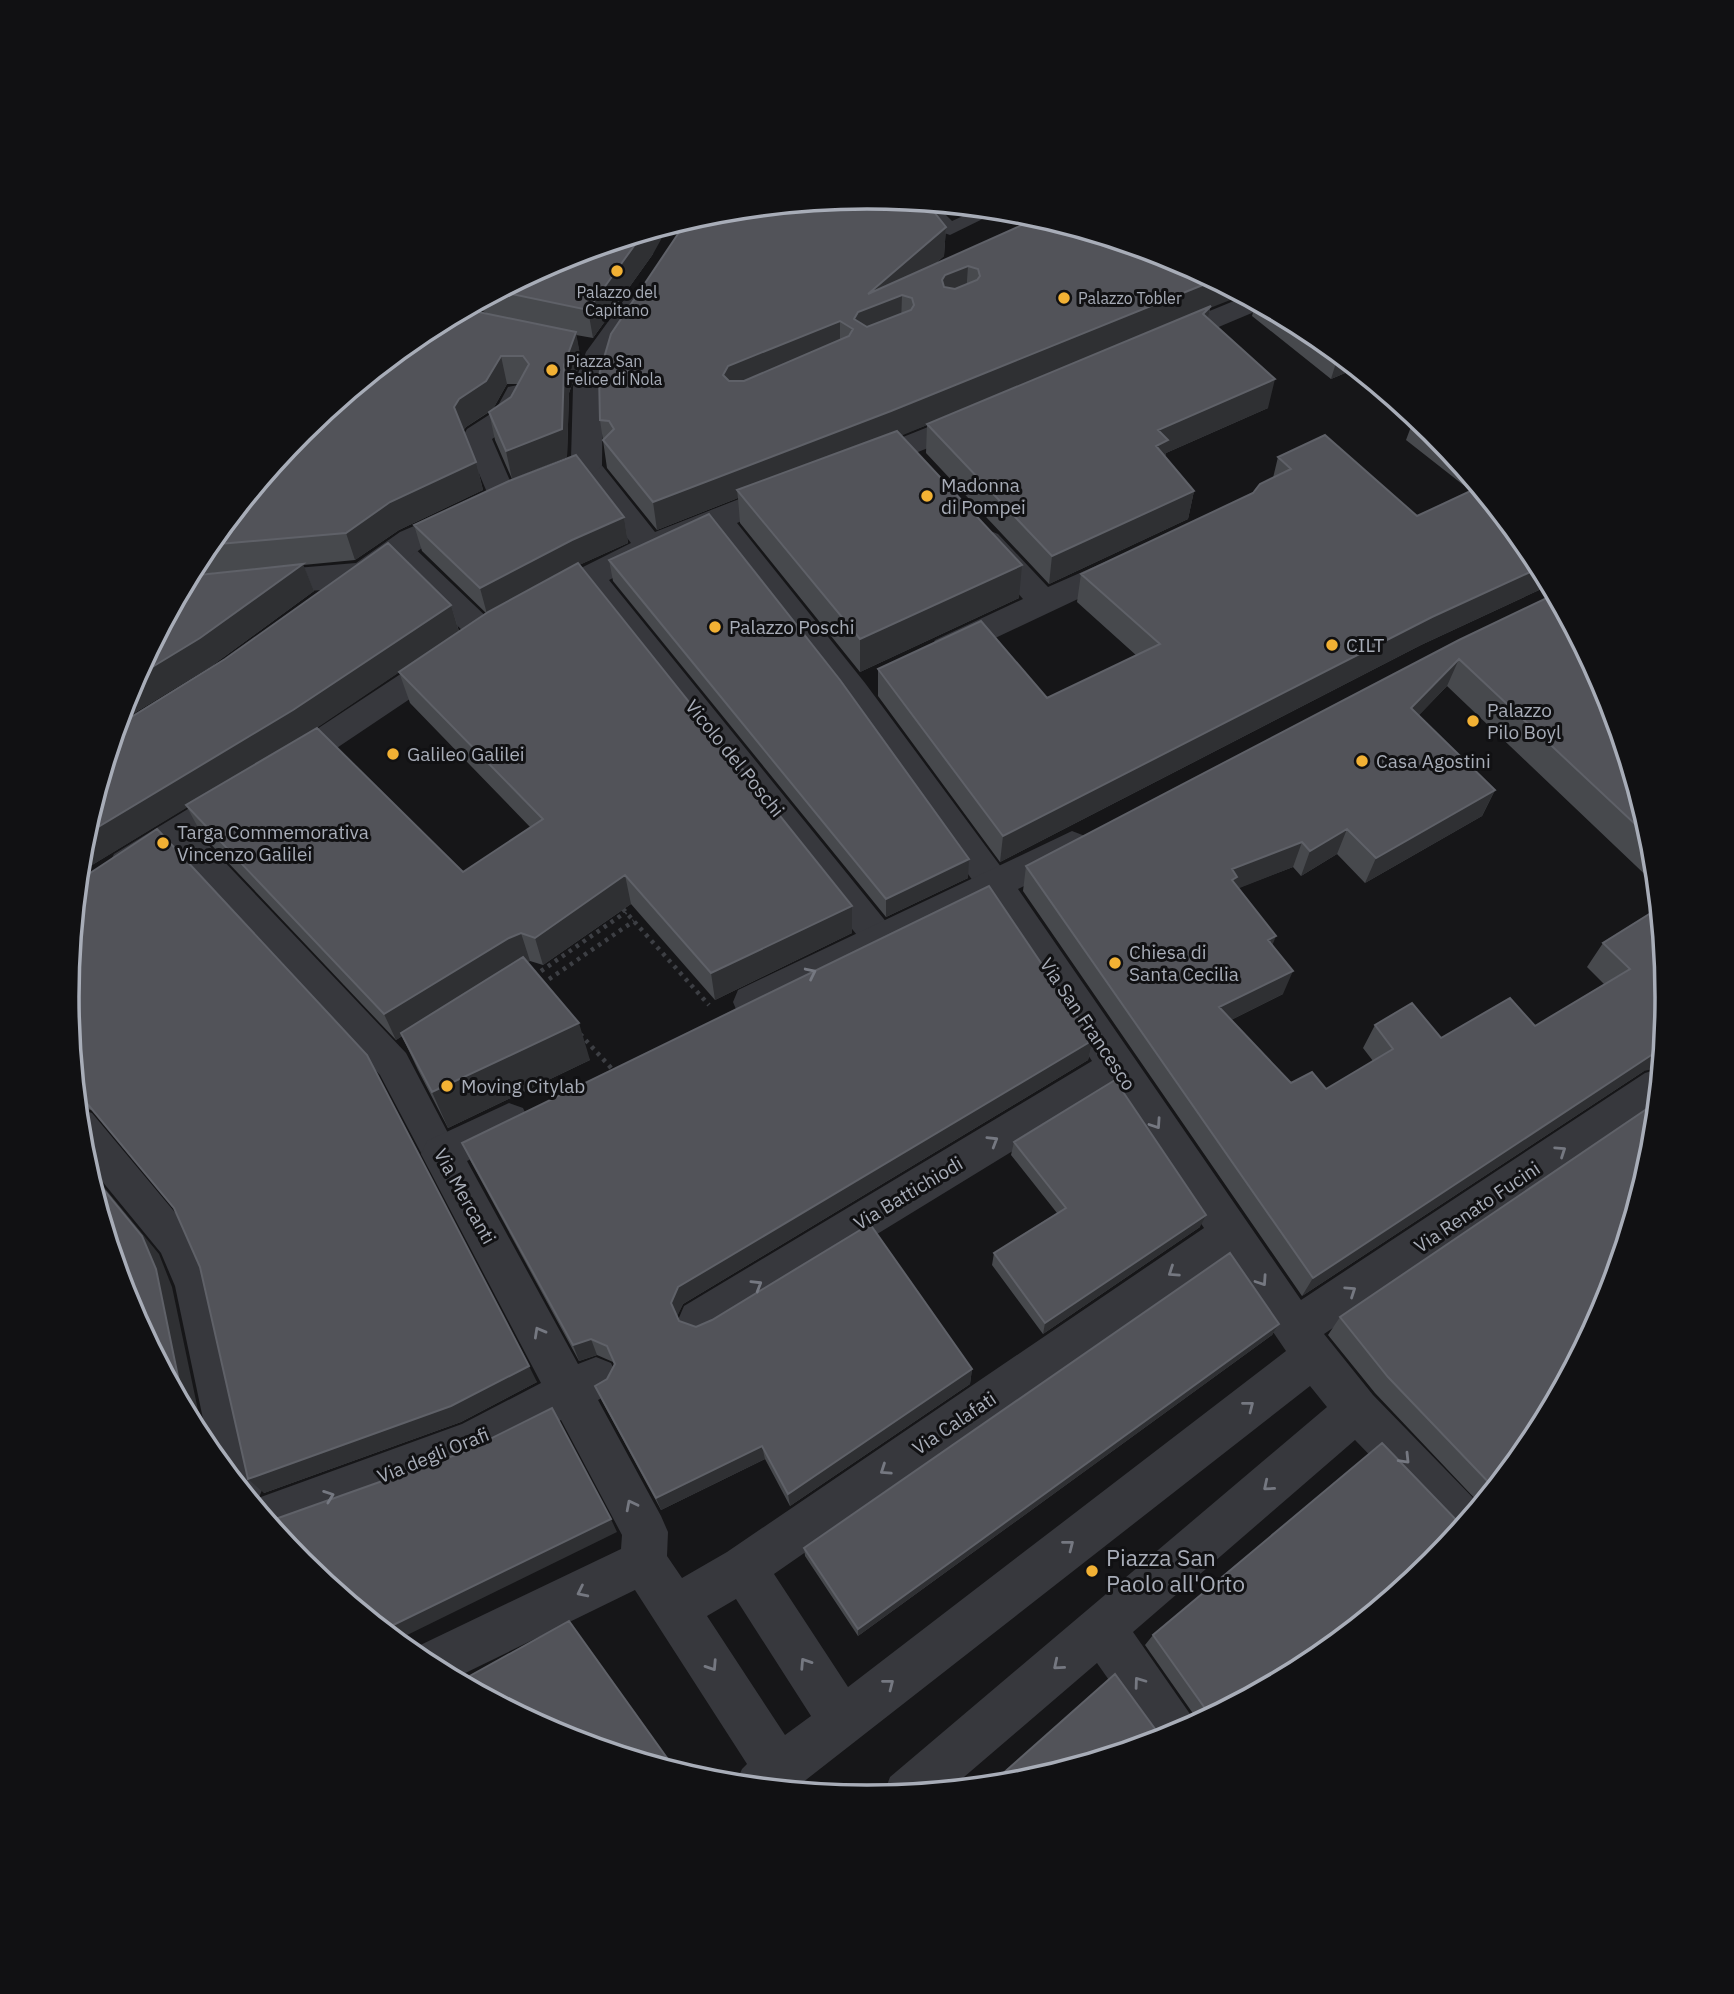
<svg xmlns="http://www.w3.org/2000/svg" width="1734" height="1994" font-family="'IBM Plex Sans',sans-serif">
	<rect width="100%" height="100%" fill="#161618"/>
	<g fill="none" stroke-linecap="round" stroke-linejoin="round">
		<path stroke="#3d3f44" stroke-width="4.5" stroke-dasharray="3.5 5" stroke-linecap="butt" d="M623,909L709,1005
			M534,976L626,912
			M542,984L634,921
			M580,1034L613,1070"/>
		<path fill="#37383d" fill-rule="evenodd" d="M914,202L934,203L952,221L981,208L1001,210L950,235L944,233Z"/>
		<path fill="#37383d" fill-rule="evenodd" d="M1246,296L1266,307L1176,345L1166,348L1156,345L1153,339L1156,333Z
			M518,385L528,387L532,394L515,424L492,439L517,497L513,504L503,507L493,504L489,497L463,436L467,429L495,411L508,387Z
			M968,411L978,414L982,421L978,428L868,472L858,469L854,462L858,455Z
			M586,455L596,458L655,532L772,486L782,483L792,486L796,493L792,500L737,523L865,683L1007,875L1012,885L1007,895L995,899L983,895L843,699L712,533L660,554L609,580L892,929L897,939L892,949L880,953L868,949L585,592L546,610L535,607L531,599L535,591L631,543L572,465L576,458Z
			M988,530L998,534L1048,587L1123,554L1133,557L1138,565L1133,573L957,656L946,660L935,656L931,648L935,640L1023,599L973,541L978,534Z
			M397,538L407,541L495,625L499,633L495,641L484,644L473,641L387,557L382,549L387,541Z
			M445,648L456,652L460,660L456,668L298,774L287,778L276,774L271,765L276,756L434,652Z
			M236,783L248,787L252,796L248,805L199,835L406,1053L459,1154L454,1166L441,1171L428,1166L380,1075L173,852C154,863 136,881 114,874L109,864L114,854L224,787Z
			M78,1109L92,1113L188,1228L213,1286L245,1433L262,1490L256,1505L210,1452L175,1286L161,1253L83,1158Z"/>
		<path fill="#37383d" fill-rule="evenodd" d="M639,291L649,293L654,300L615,354L603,387L602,465C596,475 549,495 536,495C532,495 528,493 525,492L520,484L525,476L571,459L573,387L586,352L629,293Z
			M465,504L476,507L481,515L476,523L422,548L376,582L364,586L182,603L175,601L188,577L356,563L400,532Z
			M1072,831L1085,836L1090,846L1085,856L1018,889L1301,1300L1645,1073L1661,1068L1656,1109L1324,1334L1373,1395L1480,1505L1452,1540L1355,1440L1133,1632L1197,1724L1153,1743L1097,1663L950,1789L883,1796L890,1777L1327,1407L1310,1386L793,1790L735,1784L742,1769L747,1764L635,1590L453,1679L411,1653L412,1649L621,1549L622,1535L561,1420L473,1464L278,1536L250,1501L462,1424L541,1383L421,1154L427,1141L509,1103L523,1108L529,1121L523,1134L467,1161L578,1364L596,1357L611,1363L618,1378L611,1393L598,1400L661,1516L668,1532L667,1556L682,1578L727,1552L1204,1228L1112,1090L714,1334L699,1340L684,1334L678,1320L684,1306L1092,1061L988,904L752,1019L738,1014L733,1002L738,990ZM1225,1261L1286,1351L848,1687L774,1574ZM736,1599L811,1716L785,1735L707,1616Z"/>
	</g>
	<path fill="#47494d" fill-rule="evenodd" d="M1040,217L1210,308L1208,319L1268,408L1166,453L1165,457L1194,491L1188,519L1049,584L926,453L927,425L901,435L1019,598L860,672L740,523L738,498L657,530L607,468L600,420L946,227L944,256L935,264Z
		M653,254L593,338L576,335L581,360L569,393L567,457L512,479L495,440L489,412L466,427L463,431L476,462L483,490L399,530L355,560L303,565L314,591L213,665L118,723L128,690L248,570L189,575L202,552L301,431L486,313L473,305L561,257ZM507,384H518L511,397L493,409Z
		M1256,301L1312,332L1357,368L1331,379L1252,316Z
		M1415,416L1433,431L1533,553L1550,585L1421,645L1000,862L878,696V669L1047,698L1137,656L1077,602L1081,574L1253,493L1273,478L1278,457L1417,516L1471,491L1406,440Z
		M624,517L628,543L579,565L852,933L715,1000L631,904L543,965L530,961L527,962L590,1060L448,1128L418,1070L402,1036L396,1040L202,835L187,807L79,873L451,605L459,631L486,613L422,551L414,525ZM405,668L399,672L410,703L531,828L463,872L313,730Z
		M609,560L968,878L886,917L613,581Z
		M1555,594L1607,691L1652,841L1656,885L1447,686L1418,716L1495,790L1482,816L1365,883L1337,854L1301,876L1293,867L1238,888L1273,945L1283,994L1231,1020L1291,1083L1326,1089L1373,1061L1363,1048L1375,1025L1441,1038L1535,1026L1604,984L1587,967L1603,943L1659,908L1644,1071L1302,1296L1023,891L1026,866Z
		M66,997L537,1382L461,1422L264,1493L200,1267L174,1208L94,1111L79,1106L77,1108Z
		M1093,1040L1088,1060L683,1304L677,1316L679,1321L696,1327L972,1369L970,1384L790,1506L765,1459L661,1510L602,1401L595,1386L607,1379L614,1364L613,1362L597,1355L579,1361L471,1162L462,1143Z
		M1014,1142L1200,1227L1043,1334L992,1265L994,1253L1057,1213L1011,1155Z
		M1340,1317L1532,1442L1481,1505L1375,1393L1328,1335Z
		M1279,1324L1272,1335L858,1636L805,1556L804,1548Z
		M1153,1635L1311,1663L1173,1737H1161L1199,1722L1145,1645Z"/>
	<path fill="#2f3033" d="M669,225L653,254L593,338L588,310L644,232Z
		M946,227L944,256L898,296L902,295L901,324L858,341L854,319L868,294Z
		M968,266L966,295L944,304L942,280L945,275Z
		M1215,280L1243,295L1210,308L1205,336L1203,314L1208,309L891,440L737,490L738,498L657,530L653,502Z
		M840,321V350L726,403L723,375L728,366Z
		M576,332L581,360L569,393L567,457L512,479L506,451L564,365Z
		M1339,353L1357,368L1331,379Z
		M501,356L507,384L493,409L466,427L461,435L454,407L459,399Z
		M1275,379L1268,408L1166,453L1163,469L1153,458L1158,430Z
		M476,462L483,490L399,530L355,560L346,533L390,502Z
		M1194,491L1188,519L1049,584L1052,556Z
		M624,517L628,543L577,566L487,614L480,588L572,540Z
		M303,564L314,591L213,665L118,723L128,690L134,678Z
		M1022,565L1019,598L860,672V639Z
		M1541,567L1550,585L1421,645L1000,862L1003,836L1432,617Z
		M451,605L459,632L305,736L79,873L83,836Z
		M1459,659L1447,686L1400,735L1411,708Z
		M1613,713L1619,731L1609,720Z
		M1495,790L1482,816L1365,883L1376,858Z
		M1347,829L1337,854L1301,876L1310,851Z
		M1302,842L1293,867L1227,893L1232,869Z
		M969,859L968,878L886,917V899Z
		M625,875L631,904L543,965L535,938Z
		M852,906V933L715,1000L711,973Z
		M521,933L530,961L518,966L396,1040L384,1014L509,938Z
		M1276,936L1267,959L1268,940Z
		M1293,971L1283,994L1211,1030L1219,1007Z
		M579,1023L590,1060L448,1128L432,1092Z
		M1093,1040L1088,1060L683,1304L676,1319L671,1303L678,1287Z
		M1662,1048L1661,1067L1644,1071L1302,1296L1313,1278Z
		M85,1164L159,1254L172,1287L206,1448L201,1441L185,1411Z
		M1206,1215L1200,1227L1043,1334L1045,1323Z
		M1279,1324L1272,1335L858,1636V1629Z
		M591,1339L597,1355L579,1361L573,1345Z
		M529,1366L537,1382L461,1422L264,1493L248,1479Z
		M972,1369L970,1384L790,1506L788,1494Z
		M762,1446L765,1459L661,1510L656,1498Z
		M611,1519L617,1532L395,1641L383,1630Z"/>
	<path fill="#525359" stroke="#5f6168" stroke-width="2" fill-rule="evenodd" d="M867,197L926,202L946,227L868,294L1040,217L1174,258L1215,280L891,411L653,502L603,440L614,429L609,421L600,420L599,375L611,334L688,219L711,212ZM968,266L978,269L980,276L977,280L955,289L944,287L942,280L945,275ZM902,295L912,298L914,305L911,310L867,327L854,319L858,312ZM840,321L853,329L849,336L744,381H729L723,375L728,366Z
		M644,232L588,310L497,291L561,257Z
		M1211,306L1203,314L1275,379L1158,430L1168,440L1156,446L1194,491L1052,556L927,424Z
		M464,309L576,332L564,365L562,429L506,451L489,412L511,397L529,364L523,356H501L486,381L459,399L454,407L476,462L390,502L346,533L207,545L301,431L423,331Z
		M897,431L1022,565L860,639L737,490Z
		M1325,435L1417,516L1479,487L1533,553L1541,567L1432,617L1003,836L878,669L981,621L1047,698L1160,644L1081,574L1253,493L1260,484L1291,469L1278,457Z
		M576,455L624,517L572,540L480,588L414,525L509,481Z
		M709,514L840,680L969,859L886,899L609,560Z
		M388,543L451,605L293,710L83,836L117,726L225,659Z
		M578,563L852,906L711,973L625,875L535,938L521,933L509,938L384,1014L186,805L317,728L463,872L543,819L399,672L488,612Z
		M303,564L200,638L134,678L189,576Z
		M1555,594L1607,691L1614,717L1609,720L1618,729L1652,840L1459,659L1411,708L1495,790L1376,858L1347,829L1310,851L1302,842L1232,869L1237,877L1232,880L1276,936L1268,940L1293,971L1219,1007L1291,1083L1312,1072L1326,1089L1393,1049L1375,1025L1412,1003L1441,1038L1510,998L1535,1026L1630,969L1603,943L1659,908L1667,997L1662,1048L1313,1278L1026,866L1459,640Z
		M157,829L367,1055L529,1366L451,1406L248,1479L200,1267L174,1208L76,1090L66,997L78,881Z
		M989,886L1093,1040L678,1287L671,1303L679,1321L696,1327L712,1320L870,1224L972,1369L788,1494L762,1446L656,1498L595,1386L607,1379L615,1364L607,1346L591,1339L573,1345L462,1143Z
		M523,957L579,1023L432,1092L401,1033Z
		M1115,1080L1206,1215L1045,1323L994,1253L1066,1208L1014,1142Z
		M1657,1102L1652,1154L1606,1304L1532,1442L1494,1488L1388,1377L1340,1317Z
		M86,1168L142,1236L156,1269L185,1411L127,1303Z
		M1230,1253L1279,1324L858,1629L804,1548Z
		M552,1408L611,1519L383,1630L301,1563L267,1522L464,1452Z
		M1382,1443L1463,1527L1433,1563L1311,1663L1173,1737L1023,1782L990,1785L1115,1674L1161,1737L1208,1718L1209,1714L1153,1635Z
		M569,1621L677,1772L560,1736L459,1682Z"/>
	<defs><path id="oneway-chevron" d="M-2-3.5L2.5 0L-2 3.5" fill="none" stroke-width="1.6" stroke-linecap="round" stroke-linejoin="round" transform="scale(1.75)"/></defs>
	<g stroke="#757881">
		<use href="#oneway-chevron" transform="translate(811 973) rotate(-26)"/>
		<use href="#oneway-chevron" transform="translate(1156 1124) rotate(56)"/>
		<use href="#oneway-chevron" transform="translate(993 1141) rotate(-31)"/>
		<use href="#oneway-chevron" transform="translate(1561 1151) rotate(-34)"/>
		<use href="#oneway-chevron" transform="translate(1173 1272) rotate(146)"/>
		<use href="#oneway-chevron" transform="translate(1262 1281) rotate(56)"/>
		<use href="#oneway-chevron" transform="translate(757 1285) rotate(-31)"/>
		<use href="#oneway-chevron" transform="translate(1351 1291) rotate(-34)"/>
		<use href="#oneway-chevron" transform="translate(539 1332) rotate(-119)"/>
		<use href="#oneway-chevron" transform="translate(1249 1406) rotate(-38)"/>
		<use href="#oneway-chevron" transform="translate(1405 1459) rotate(46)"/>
		<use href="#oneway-chevron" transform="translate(885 1470) rotate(146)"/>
		<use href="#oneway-chevron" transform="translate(1268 1486) rotate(140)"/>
		<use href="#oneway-chevron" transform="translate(329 1496) rotate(-20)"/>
		<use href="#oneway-chevron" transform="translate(631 1505) rotate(-117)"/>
		<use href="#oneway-chevron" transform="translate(1069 1545) rotate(-38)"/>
		<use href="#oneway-chevron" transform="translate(582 1592) rotate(154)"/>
		<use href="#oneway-chevron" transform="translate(805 1663) rotate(-123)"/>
		<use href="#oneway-chevron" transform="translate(1058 1665) rotate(140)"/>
		<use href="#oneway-chevron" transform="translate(712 1666) rotate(57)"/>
		<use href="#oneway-chevron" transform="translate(1139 1682) rotate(-126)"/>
		<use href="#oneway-chevron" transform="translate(889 1684) rotate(-38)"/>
	</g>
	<g fill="#f2b134" stroke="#111113" stroke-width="2.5">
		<circle cx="617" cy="271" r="7"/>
		<circle cx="1064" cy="298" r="7"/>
		<circle cx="552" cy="370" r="7"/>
		<circle cx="927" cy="496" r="7"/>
		<circle cx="715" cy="627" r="7"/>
		<circle cx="1332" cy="645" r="7"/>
		<circle cx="1473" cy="721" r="7"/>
		<circle cx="393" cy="754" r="7"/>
		<circle cx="1362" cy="761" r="7"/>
		<circle cx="163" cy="843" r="7"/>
		<circle cx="1115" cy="963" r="7"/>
		<circle cx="447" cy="1086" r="7"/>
		<circle cx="1092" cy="1571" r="7"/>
	</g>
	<g text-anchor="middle" stroke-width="6" stroke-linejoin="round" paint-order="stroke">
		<g font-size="16" fill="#a8adb8" stroke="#111113" text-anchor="start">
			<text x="617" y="298" text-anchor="middle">Palazzo del<tspan x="617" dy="18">Capitano</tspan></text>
			<text x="1078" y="304">Palazzo Tobler</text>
			<text x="566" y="367">Piazza San<tspan x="566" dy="18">Felice di Nola</tspan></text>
		</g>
		<g font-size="19" fill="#a8adb8" stroke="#111113" text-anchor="start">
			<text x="941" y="492">Madonna<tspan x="941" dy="22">di Pompei</tspan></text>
			<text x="729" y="634">Palazzo Poschi</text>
			<text x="1346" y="652">CILT</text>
			<text x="1487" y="717">Palazzo<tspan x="1487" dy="22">Pilo Boyl</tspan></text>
			<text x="407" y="761">Galileo Galilei</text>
			<text x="1376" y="768">Casa Agostini</text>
			<text x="177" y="839">Targa Commemorativa<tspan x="177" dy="22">Vincenzo Galilei</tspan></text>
			<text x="1129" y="959">Chiesa di<tspan x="1129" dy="22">Santa Cecilia</tspan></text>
			<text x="461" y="1093">Moving Citylab</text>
		</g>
		<g font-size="19" fill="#a8adb8" stroke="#111113">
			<text transform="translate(735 758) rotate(51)" y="7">Vicolo del Poschi</text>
			<text transform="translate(1088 1024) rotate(56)" y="7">Via San Francesco</text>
			<text transform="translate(908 1193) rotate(-31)" y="7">Via Battichiodi</text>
			<text transform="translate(465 1196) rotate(61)" y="7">Via Mercanti</text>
			<text transform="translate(1477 1207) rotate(-34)" y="7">Via Renato Fucini</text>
			<text transform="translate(954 1423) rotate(-34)" y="7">Via Calafati</text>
			<text transform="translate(433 1455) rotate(-22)" y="7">Via degli Orafi</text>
		</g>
		<g font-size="23" fill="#a8adb8" stroke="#111113" text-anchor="start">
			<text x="1106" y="1566">Piazza San<tspan x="1106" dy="26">Paolo all'Orto</tspan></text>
		</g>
	</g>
	<path d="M0 0H1734V1994H0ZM79 997a788 788 0 1 1 1576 0a788 788 0 1 1-1576 0Z" fill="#111113" fill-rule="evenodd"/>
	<path fill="none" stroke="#a8adb8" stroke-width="3.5" d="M79 997a788 788 0 1 1 1576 0a788 788 0 1 1-1576 0Z"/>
</svg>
